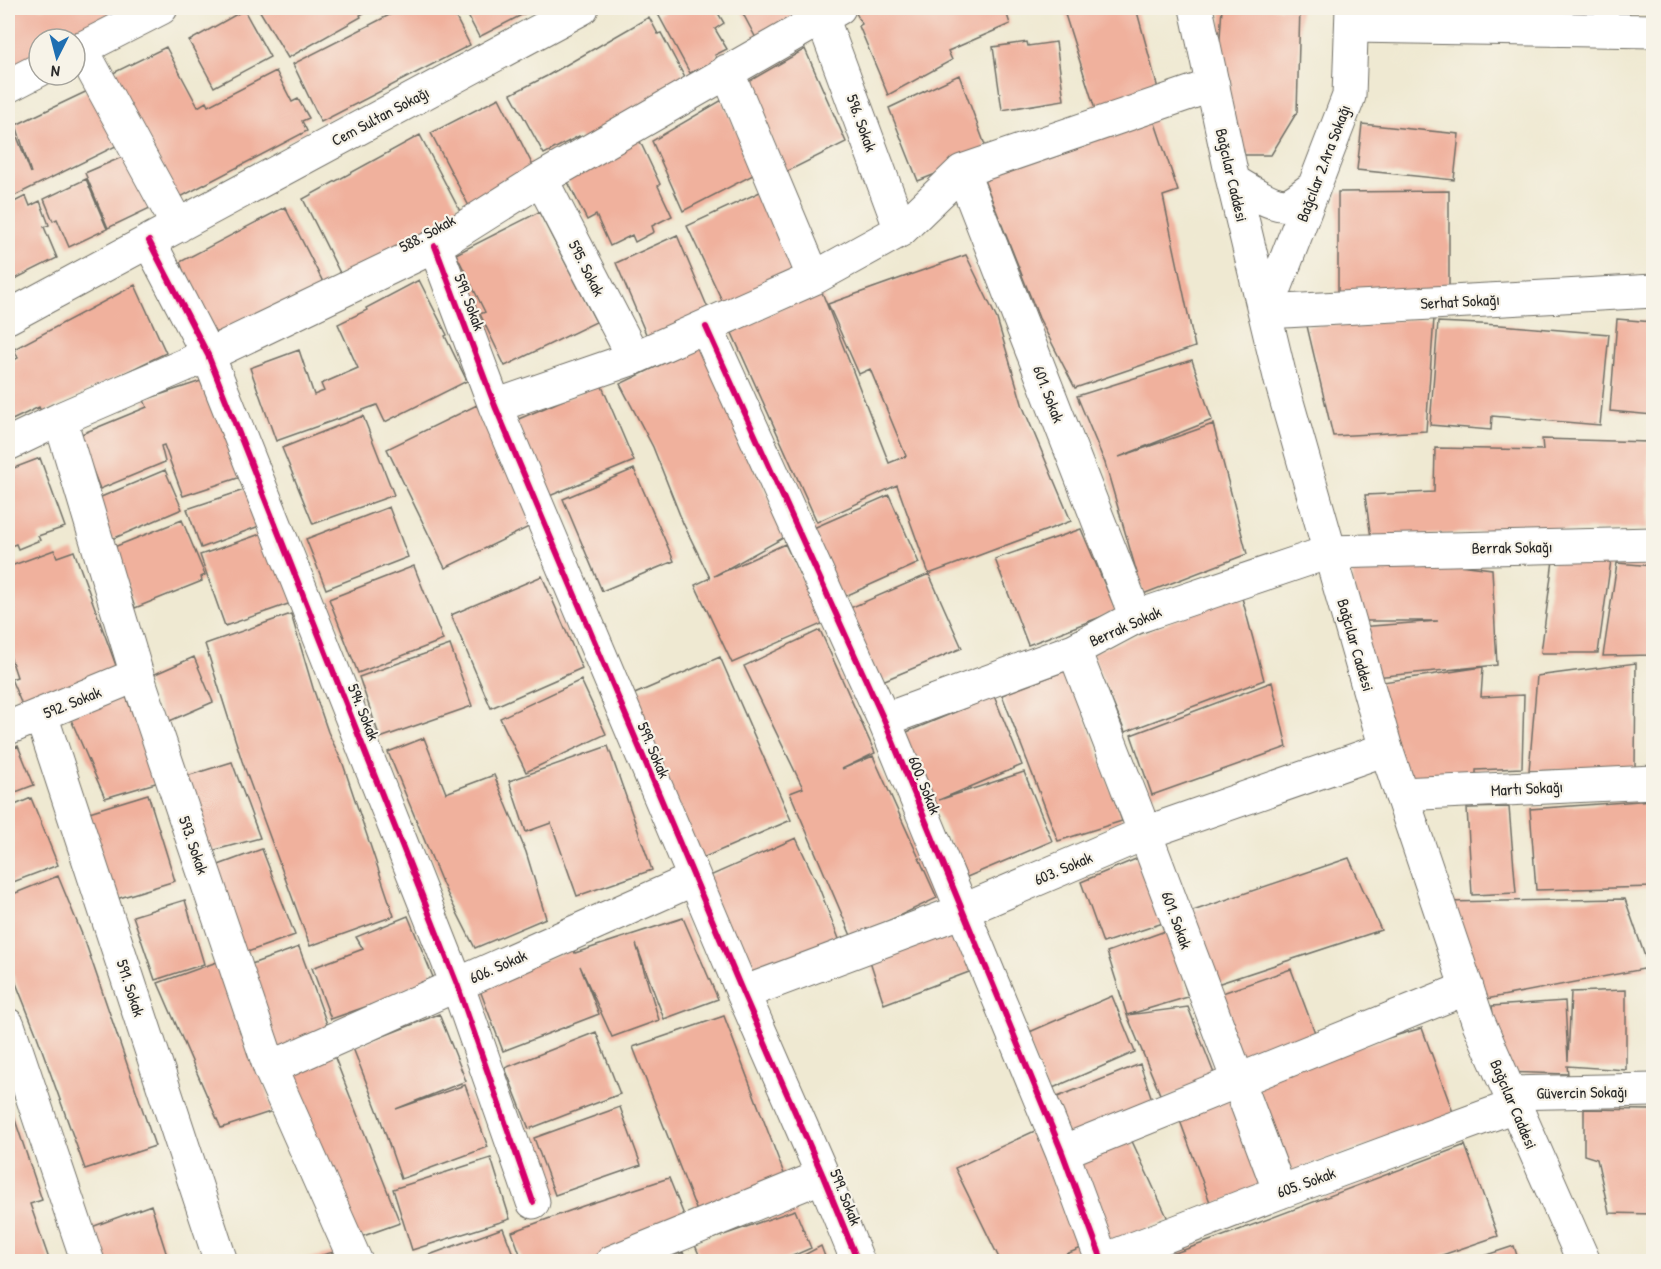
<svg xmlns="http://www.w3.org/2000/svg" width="1661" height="1269" font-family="'Patrick Hand',sans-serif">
	<rect width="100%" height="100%" fill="#f7f3e8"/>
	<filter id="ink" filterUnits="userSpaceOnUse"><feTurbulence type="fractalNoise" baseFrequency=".0167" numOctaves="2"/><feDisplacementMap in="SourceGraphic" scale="12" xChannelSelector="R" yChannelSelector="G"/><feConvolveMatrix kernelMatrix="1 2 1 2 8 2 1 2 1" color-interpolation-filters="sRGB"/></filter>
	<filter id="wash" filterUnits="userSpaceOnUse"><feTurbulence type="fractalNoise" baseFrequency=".008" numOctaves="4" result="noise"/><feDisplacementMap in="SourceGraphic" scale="24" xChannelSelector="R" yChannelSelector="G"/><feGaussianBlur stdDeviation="1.35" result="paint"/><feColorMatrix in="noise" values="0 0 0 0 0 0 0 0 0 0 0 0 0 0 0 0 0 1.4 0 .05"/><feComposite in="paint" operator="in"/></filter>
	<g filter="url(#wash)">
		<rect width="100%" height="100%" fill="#efe9d2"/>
		<g id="blocks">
			<path fill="#f0b19d" d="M8,8H125L66,39H39V53L13,67L8,58Z
				M258,8H373L360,15L361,17L288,58Z
				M403,8H451L470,45L321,122L293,64Z
				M464,8H535L479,37Z
				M671,8H715L724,23L715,29L727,49L715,55L718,60L690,73L658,14Z
				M740,8H817L758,42Z
				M866,8H1005L1010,24L948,51L952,60L888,95L859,26L862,24L856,13Z
				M1063,8H1136L1160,96L1099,122Z
				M1222,8H1300L1297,112L1271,155H1240L1218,66Z
				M244,10L270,57L214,87L189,41Z
				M649,17L658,34L661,33L691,89L583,143L579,136L544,154L511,94L547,76Z
				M1027,42L1028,46L1056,42L1064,100L1002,110L993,47Z
				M166,47L198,107L206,102L208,106L276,71L292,102L298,99L309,118L302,121L307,131L171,202L109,75Z
				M805,49L846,142L786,172L746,83Z
				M959,75L988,153L918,181L889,108Z
				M98,86L124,142L8,199V128L13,126L31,173L16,125Z
				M499,98L536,172L472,212L431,133Z
				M722,100L757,173L683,211L652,141Z
				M1151,111L1178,191L1163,196L1195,347L1075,388L1039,318L982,175Z
				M1362,124L1459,134L1454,180L1357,170Z
				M420,135L463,217L343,279L303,199Z
				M637,135L660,184L658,186L672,216L652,226L654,232L635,242L632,235L610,246L596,215L587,220L563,172Z
				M127,155L150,208L108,228L85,173Z
				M86,179L107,229L69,247L57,219L53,221L44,199Z
				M762,191L802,276L726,309L687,226Z
				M1449,191V292H1338V192Z
				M26,196L30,206L40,201L49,225L44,227L57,258L13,280L8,267V205Z
				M285,207L326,288L208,340L180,262Z
				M539,212L596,322L505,366L480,314L485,312L456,254Z
				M677,235L710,313L649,341L616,263Z
				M966,255L997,319L1023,407L1071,521L929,574L897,485L817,522L732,333L820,287L889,463L906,456L870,369L859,374L828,304Z
				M419,280L447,335L445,336L467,381L385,422L377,405L276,441L250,368L299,350L314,395L324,391L321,384L358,368L338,324L367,310L366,308Z
				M135,285L166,353L42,413L39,407L8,422V363L18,358L14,349Z
				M1434,318L1426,431L1333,436L1307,326Z
				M1617,319L1653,322V415L1610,411Z
				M1438,322L1500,325L1609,334L1600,425L1492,416L1491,430L1430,425Z
				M702,345L785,537L714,576L785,544L824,623L732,663L695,585L710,578L683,523L653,447L620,384Z
				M1192,360L1212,420L1119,457L1213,424L1247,554L1143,594L1105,463L1077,396Z
				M210,378L244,476L183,496L164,445L161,446L165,462L100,489L79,435L147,407L144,400Z
				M601,384L634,461L547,497L514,421Z
				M477,405L535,524L445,568L387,449Z
				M363,416L394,495L313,524L282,448Z
				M1542,439L1649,442L1648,528L1481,532L1371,538L1365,495L1434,492L1435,448L1543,450Z
				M40,458L65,527L38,536L40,540L18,549L16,544L8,547V465L13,463L14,468Z
				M634,469L674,561L602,591L563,499Z
				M165,470L182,509L110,540L94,500Z
				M247,489L262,525L201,548L187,509Z
				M889,495L919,563L841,598L809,530Z
				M389,507L408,557L326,589L306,539Z
				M182,520L205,575L201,577L202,581L135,608L114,547Z
				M1081,529L1116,611L1028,645L995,559Z
				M269,531L294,602L225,626L200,555Z
				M54,550L57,557L74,551L118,671L22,705L11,679L17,677L8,650V567Z
				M1351,558L1443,563L1492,569L1497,665L1375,677L1359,627L1438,621H1357Z
				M1553,560H1611L1598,653H1541Z
				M1617,563L1653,566V655L1603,656Z
				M414,566L443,640L358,673L329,599Z
				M929,574L962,648L880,682L843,611Z
				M542,576L582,668L491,708L451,615Z
				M1241,594L1264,680L1125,732L1092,653Z
				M291,614L313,688L328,732L343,764L394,916L310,946L242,761L205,644Z
				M820,630L875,753L842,769L873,756L937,898L852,938L790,793L803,788L744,666Z
				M450,645L472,706L380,738L359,677Z
				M194,657L213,702L165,723L146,678Z
				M720,657L791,820L700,859L630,696Z
				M1636,663L1635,768L1529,771L1537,676Z
				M1483,667L1481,697L1524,695L1522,768L1476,770V779L1405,783L1376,683Z
				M1068,670L1122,821L1058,841L1002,695Z
				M581,680L606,734L526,772L500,718Z
				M1272,682L1287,747L1152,795L1131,735Z
				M125,694L159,782L105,798L69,715Z
				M994,696L1022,765L939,800L1024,772L1052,841L967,877L902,734Z
				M424,738L446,793L494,775L526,852L546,918L475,948L443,885L388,752Z
				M18,746L34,785L8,795V750Z
				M608,746L652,870L577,896L551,823L526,832L509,781Z
				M232,762L260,838L200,854L177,779Z
				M148,794L175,881L113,900L86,813Z
				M31,798L58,865L8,884V808Z
				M1653,800V887L1536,890L1530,809Z
				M1509,807L1516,893L1472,895L1467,808Z
				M796,838L818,885L841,944L754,984L703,879Z
				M262,849L295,935L239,955L205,870Z
				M1143,856L1166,922L1103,943L1081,882Z
				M1349,858L1381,930L1208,987L1184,914Z
				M58,876L86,944L155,1146L85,1169L37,1036L8,963V896Z
				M1625,899L1649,968L1476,1001L1443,902Z
				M185,900L204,964L155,980L133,916Z
				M408,916L433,977L382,1001L331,1019L312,968L363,949L356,937Z
				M683,918L718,999L664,1019L636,944L659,1020L612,1037L580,966L599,1014L503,1051L478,985L573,949L575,953Z
				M957,921L977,969L884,1004L870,961Z
				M1168,930L1188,997L1127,1015L1107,952Z
				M299,947L331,1035L279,1054L246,966Z
				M217,962L256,1062L273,1111L221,1128L158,983Z
				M1291,969L1320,1046L1240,1070L1211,997Z
				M1626,990V1070L1567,1066L1568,1074L1500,1072L1492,1006L1565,1001L1568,1061L1571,992Z
				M1112,996L1135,1052L1046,1091L1025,1034Z
				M1188,1007L1215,1076L1162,1099L1127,1015Z
				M439,1014L466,1081L396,1109L465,1085L488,1147L401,1179L379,1115L353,1048Z
				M724,1016L786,1179L698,1214L633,1047Z
				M1422,1028L1454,1115L1290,1172L1254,1077Z
				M596,1032L620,1094L529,1129L505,1068Z
				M333,1053L400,1223L352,1240L283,1072Z
				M1140,1064L1155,1108L1069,1143L1050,1100Z
				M1228,1098L1265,1186L1211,1205L1179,1118Z
				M620,1107L641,1165L555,1195L534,1138Z
				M11,1108L42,1200L30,1204L50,1262H8V1109Z
				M1584,1109L1653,1110V1214L1609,1213L1597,1159L1584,1155Z
				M1039,1129L1084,1247L1046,1262H1001L955,1168Z
				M1131,1139L1168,1219L1108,1245L1078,1162Z
				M1465,1145L1498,1236L1422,1262H1150L1223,1236Z
				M491,1158L510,1219L412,1250L393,1189Z
				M669,1178L690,1230L597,1262H523L512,1232L583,1206Z
				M151,1205L169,1262H99L89,1228Z
				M795,1210L811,1248L779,1262H702L695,1245Z
				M503,1228L516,1262H423L421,1258Z
				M821,1246L827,1262H791Z
				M1514,1246L1519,1262H1468V1261Z
				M338,1251L341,1262H299V1261Z
				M683,1252L686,1262H659V1261Z"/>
		</g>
	</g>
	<g filter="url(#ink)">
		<use href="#blocks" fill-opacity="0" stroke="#706e65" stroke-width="1.5"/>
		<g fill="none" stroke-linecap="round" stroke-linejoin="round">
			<defs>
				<path id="minor" d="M822,17L901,230
					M1352,26L1654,31
					M81,48L178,226
					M75,52L161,8
					M727,71L814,278
					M8,86L39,70
					M962,171L1136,617
					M541,179L634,358
					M149,241L208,355L457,984L533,1202
					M435,246L495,406L743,993L823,1176L858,1262
					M1266,312L1654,291
					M8,317L582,8
					M706,327L884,720L1062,1152L1102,1260
					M495,406L634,358L814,278L901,230L962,171L1213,85
					M60,419L137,675L270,1068L356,1262
					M8,444L60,419L208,355L435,246L541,179L839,8
					M1074,650L1145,833L1280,1192
					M41,715L221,1262
					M884,720L1074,650L1136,617L1329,552L1654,544
					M8,728L137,675
					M1401,794L1654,782
					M743,993L962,911L1145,833L1386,749
					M8,1025L88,1262
					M270,1068L694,879
					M1510,1093L1654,1090
					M1062,1152L1467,988
					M612,1262L823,1176
					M1099,1262L1280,1192L1514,1106"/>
				<path id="major" d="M1196,8L1233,181L1281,381L1386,749L1478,1021L1584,1262
					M1233,181C1245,188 1275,208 1289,204C1297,201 1306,192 1313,188
					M1266,312L1349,96L1352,8"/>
			</defs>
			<use href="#minor" stroke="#706e65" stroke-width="35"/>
			<use href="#major" stroke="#706e65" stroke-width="35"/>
			<use href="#minor" stroke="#fff" stroke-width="33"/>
			<use href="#major" stroke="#fff" stroke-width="33"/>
			<defs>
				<path id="cycleway" d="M149,241L208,355L457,984L533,1202
					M435,246L495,406L743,993L823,1176L858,1262
					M706,327L884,720L1062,1152L1102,1260"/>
			</defs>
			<use href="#cycleway" stroke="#f7f3e8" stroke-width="10"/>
			<use href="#cycleway" stroke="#d6006c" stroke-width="6"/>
		</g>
	</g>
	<g text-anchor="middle" stroke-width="4.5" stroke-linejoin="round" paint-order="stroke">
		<g font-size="16" fill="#2b2b2b" stroke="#f7f3e8">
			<text transform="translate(380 116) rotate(-28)" y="6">Cem Sultan Sokağı</text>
			<text transform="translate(862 123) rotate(70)" y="6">596. Sokak</text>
			<text transform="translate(1323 163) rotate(-69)" y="6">Bağcılar 2.Ara Sokağı</text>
			<text transform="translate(1232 175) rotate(77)" y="6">Bağcılar Caddesi</text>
			<text transform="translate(427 233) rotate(-29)" y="6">588. Sokak</text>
			<text transform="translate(587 268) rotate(63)" y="6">595. Sokak</text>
			<text transform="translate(1460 301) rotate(-3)" y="6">Serhat Sokağı</text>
			<text transform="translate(470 302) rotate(69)" y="6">599. Sokak</text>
			<text transform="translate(1049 394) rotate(69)" y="6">601. Sokak</text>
			<text transform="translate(1512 547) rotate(-1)" y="6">Berrak Sokağı</text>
			<text transform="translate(1125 626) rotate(-24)" y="6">Berrak Sokak</text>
			<text transform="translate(1356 645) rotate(74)" y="6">Bağcılar Caddesi</text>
			<text transform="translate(72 702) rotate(-22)" y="6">592. Sokak</text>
			<text transform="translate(364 712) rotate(68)" y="6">594. Sokak</text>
			<text transform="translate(654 750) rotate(67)" y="6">599. Sokak</text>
			<text transform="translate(925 785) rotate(68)" y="6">600. Sokak</text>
			<text transform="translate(1527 788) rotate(-3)" y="6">Martı Sokağı</text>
			<text transform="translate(194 845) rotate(71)" y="6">593. Sokak</text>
			<text transform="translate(1063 868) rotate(-23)" y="6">603. Sokak</text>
			<text transform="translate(1177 920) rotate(70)" y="6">601. Sokak</text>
			<text transform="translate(498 966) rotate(-24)" y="6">606. Sokak</text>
			<text transform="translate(131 988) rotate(72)" y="6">591. Sokak</text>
			<text transform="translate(1582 1092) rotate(-1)" y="6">Güvercin Sokağı</text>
			<text transform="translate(1514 1104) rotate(67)" y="6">Bağcılar Caddesi</text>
			<text transform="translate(1306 1182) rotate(-20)" y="6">605. Sokak</text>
			<text transform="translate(846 1197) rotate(68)" y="6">599. Sokak</text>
		</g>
	</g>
	<rect width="1661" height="1269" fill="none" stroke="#f7f3e8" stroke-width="30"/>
	<g transform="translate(57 57) rotate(186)"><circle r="28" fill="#f7f3e8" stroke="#a5a39c" stroke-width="1.5"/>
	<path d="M0-4.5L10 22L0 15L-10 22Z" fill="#1f6fb2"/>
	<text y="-9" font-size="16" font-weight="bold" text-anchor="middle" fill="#2b2b2b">N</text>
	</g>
</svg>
